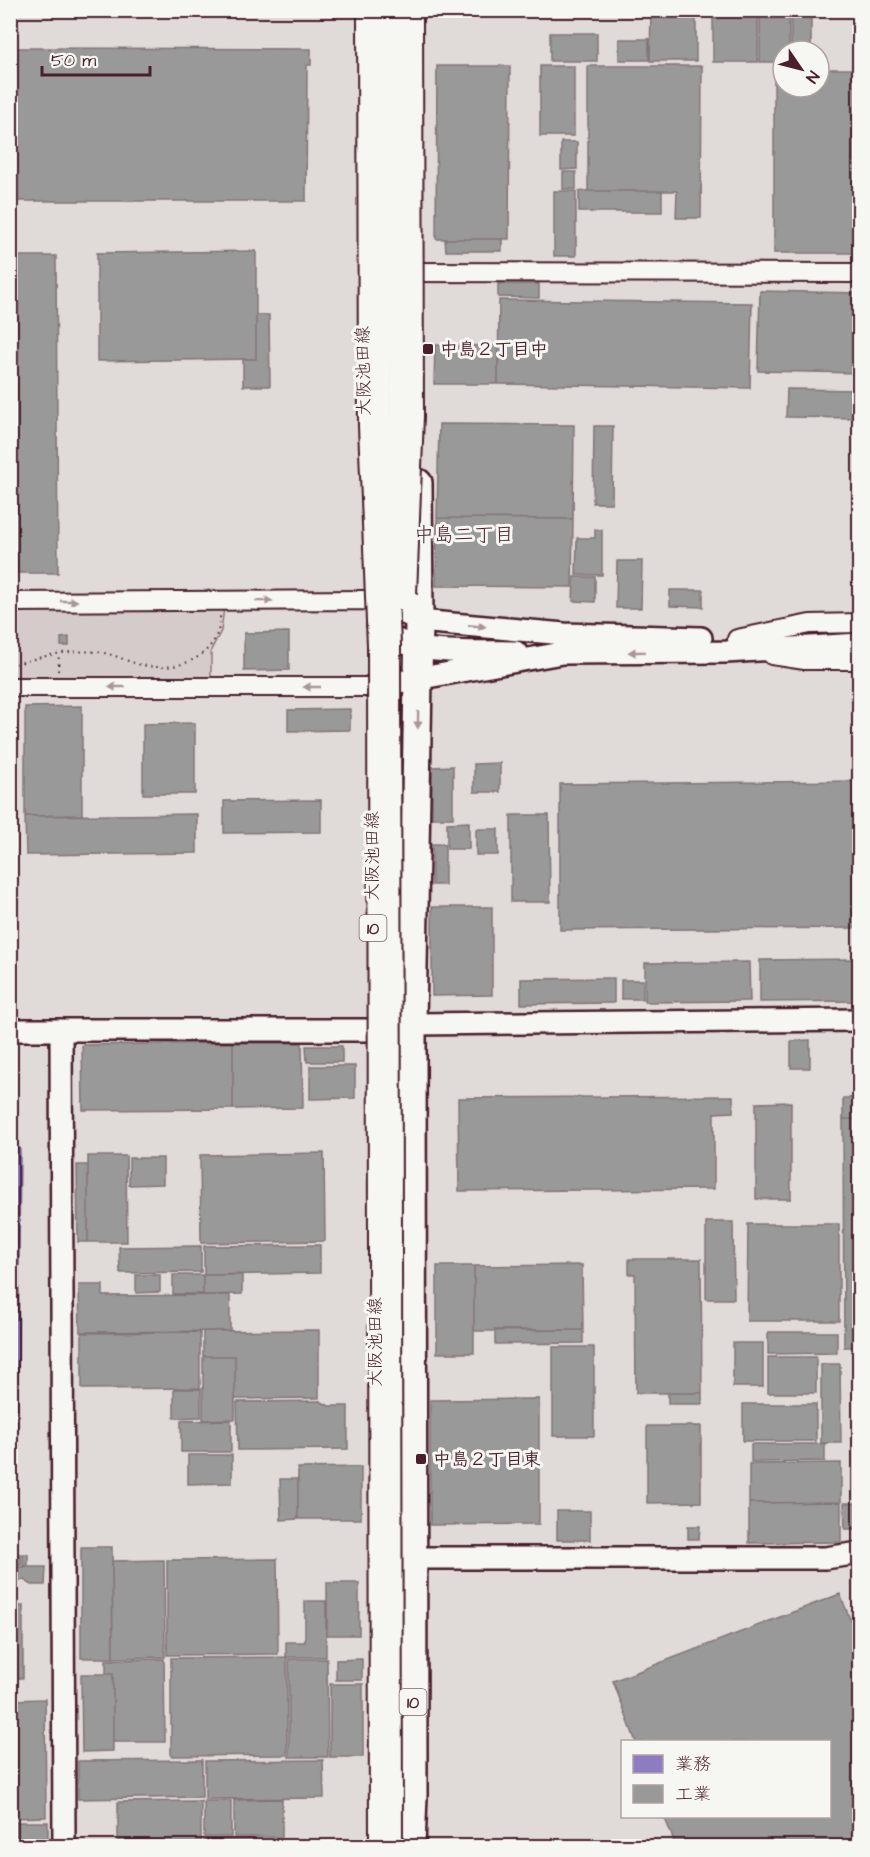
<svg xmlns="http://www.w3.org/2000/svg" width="870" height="1857" font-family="'Architects Daughter','Klee One',sans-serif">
	<rect width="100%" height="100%" fill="#ece9e6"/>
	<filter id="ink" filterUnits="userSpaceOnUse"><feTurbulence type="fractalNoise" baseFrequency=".0167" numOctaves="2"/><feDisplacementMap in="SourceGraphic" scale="12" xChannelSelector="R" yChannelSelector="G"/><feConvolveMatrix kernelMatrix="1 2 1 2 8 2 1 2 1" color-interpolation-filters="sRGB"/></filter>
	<g filter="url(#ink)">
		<path fill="#e0dad8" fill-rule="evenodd" d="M11,11H859V1846H11ZM783,51H819V87H783ZM622,1742H830V1816H622Z"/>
		<path fill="#d4cbca" stroke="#8f757a" stroke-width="1.5" d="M224,608L221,631L211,650V681H11L10,609Z"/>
		<path fill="#8e7cc3" stroke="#7a6095" stroke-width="1.5" d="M10,1148H20L17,1463H10Z"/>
		<path fill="#999" stroke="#817478" stroke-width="1.5" d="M651,10H696V61H650Z
			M713,10H758V62H713Z
			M760,10H789V51H783V62H760Z
			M791,10H811V51H791Z
			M550,33H597V61H550Z
			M619,39H649V60H619Z
			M13,48L311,49V65H307L306,201H12Z
			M437,66H510L509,239H436Z
			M540,66H574V136H540Z
			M588,66H702L701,218H676L677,191H588Z
			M774,69H783V87H819V69H860V253H774Z
			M561,142H577V169L561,170Z
			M563,172H576V189H563Z
			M554,191H576V256H554Z
			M579,191H662V212H579Z
			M445,239H502V251H446Z
			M256,251V359L97,361V253Z
			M10,256H56L58,573H10Z
			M498,284H539V298L498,297Z
			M760,291L860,293V373L758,371Z
			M499,300L752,303L750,388L498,384Z
			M256,315H269L270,386H243V359H256Z
			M435,345L498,346V384H434Z
			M787,389L860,390V418L786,417Z
			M439,424L574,425L573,519L437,518Z
			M594,426H613L612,503H593Z
			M437,518L573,519L572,587L436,586Z
			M595,530H602V575H576L577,538H595Z
			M617,561H642L641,608H616Z
			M574,577H595V602L573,601Z
			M670,590H703V607L670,606Z
			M289,632V670L244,671V633Z
			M69,637V646H61V638Z
			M82,706V815L25,816V707Z
			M350,709V730L288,731V710Z
			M195,723V794H143V724Z
			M500,763V792H474V764Z
			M453,766V818H432V767Z
			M860,781V928L560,930V784Z
			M321,800V832L224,833V801Z
			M197,814V853L26,855L25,816Z
			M511,815H549L550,902H511Z
			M469,822V849H447V823Z
			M476,829H498V855H476Z
			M432,844H445V885H432Z
			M432,907H492V995L432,996Z
			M860,959V1001L760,1002V960Z
			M749,962L750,1001L645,1002V963Z
			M614,978V1003L521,1004V979Z
			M621,980H643V999H621Z
			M810,1040V1068H791V1041Z
			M233,1043V1109L83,1110L82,1045Z
			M233,1043H302L303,1108L233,1109Z
			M306,1046H342V1062H307Z
			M310,1066H355V1098L310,1099Z
			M733,1096V1112L714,1113V1189L459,1191L458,1098Z
			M843,1098H860V1119H843Z
			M791,1102V1199H756V1103Z
			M843,1119H860V1347H844Z
			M324,1153L325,1241L201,1243L200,1155Z
			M88,1156H126L127,1242H88Z
			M129,1158H163V1184L129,1185Z
			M77,1165H88V1242H78Z
			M706,1222H733L734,1299H706Z
			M748,1224H839V1321H747Z
			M320,1245V1273L204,1275V1246Z
			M201,1246V1272L120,1273L119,1247Z
			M629,1259H701L702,1393H636L635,1274H629Z
			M582,1265L583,1330L474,1331V1266Z
			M437,1266H474V1353H437Z
			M136,1275H160V1292L136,1293Z
			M173,1275H203V1294H173Z
			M203,1275H242V1294L203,1295Z
			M79,1285H103V1296L230,1295V1331L80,1332Z
			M319,1330V1398L235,1399V1356H203V1331Z
			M495,1330H583V1343L495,1344Z
			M200,1332V1388L82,1389V1333Z
			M768,1332H837V1353L768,1354Z
			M733,1343H763V1387H733Z
			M553,1347H594V1436H553Z
			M203,1356H235V1419L203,1420Z
			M768,1357H816V1393H768Z
			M821,1364H840L841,1443H821Z
			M174,1389H201V1417L174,1418Z
			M668,1393H702V1404H668Z
			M539,1399V1524L430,1525V1400Z
			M320,1401L329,1406H348V1449L238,1450L237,1402Z
			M743,1404H816V1441H743Z
			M231,1420V1452H181V1421Z
			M647,1426H701V1502L647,1503Z
			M751,1444H825V1461L751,1462Z
			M188,1455H232V1483L188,1484Z
			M841,1463V1502L749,1503V1464Z
			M361,1467V1519H298V1468Z
			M280,1479H298V1519L281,1520Z
			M841,1502V1542L749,1543V1503Z
			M844,1503H860V1529H845Z
			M557,1511H590V1540H557Z
			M688,1526H700L699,1539H688Z
			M81,1547H112L113,1658H81Z
			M10,1554H21V1565H10Z
			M23,1554H28V1566H23Z
			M277,1559L278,1654L167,1655V1560Z
			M164,1560L165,1657L113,1658L112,1561Z
			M10,1567H46L45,1585H32L24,1580L10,1581Z
			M327,1583H359V1635H327Z
			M840,1594L860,1644V1846H676L664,1816H830V1742H636L613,1681Z
			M305,1601H326V1657H286V1642H305Z
			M10,1606H23V1678H10Z
			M287,1657V1755L171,1756V1658Z
			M164,1659L165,1742H113V1674H106V1660Z
			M289,1659H327L328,1757H289Z
			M362,1659V1680H336V1660Z
			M81,1674H113V1751L82,1752Z
			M330,1684H363V1757H330Z
			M45,1699L46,1817L10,1818V1700Z
			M202,1760V1797L78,1799V1761Z
			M323,1760L324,1798L205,1799V1761Z
			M282,1799V1837H234V1800Z
			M201,1801V1846H118V1802Z
			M204,1801H231V1837H204Z
			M10,1822H48V1846H10Z
			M252,1839L253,1846H204V1840Z
			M255,1841H268V1846H255Z"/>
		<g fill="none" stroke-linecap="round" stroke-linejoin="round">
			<defs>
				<path id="minor" d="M399,272L860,273
					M10,602L366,600L419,621
					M737,639L810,624L860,623
					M772,655L805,660H860
					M10,687H371"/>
				<path id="tertiary" d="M419,621L564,634L701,638
					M378,625C408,660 474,650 516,652
					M371,687L562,653L726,652L860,644
					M10,1030H373L412,1024L860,1020
					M61,1030L64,1846
					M399,1558H825L860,1553"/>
				<path id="primary" d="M411,1846L413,1796L412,1024L419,621L418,483"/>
			</defs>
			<use href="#minor" stroke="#4a1f2b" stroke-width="22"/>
			<use href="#tertiary" stroke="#4a1f2b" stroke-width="26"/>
			<use href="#primary" stroke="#4a1f2b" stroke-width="32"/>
			<path stroke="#4a1f2b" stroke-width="2" stroke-dasharray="1.5 4.5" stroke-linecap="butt" d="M10,666C39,657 67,649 97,652C113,653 127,662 142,665C178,673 220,657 220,616
				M58,671L59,653"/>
			<use href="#minor" stroke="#f6f6f2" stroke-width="18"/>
			<use href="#tertiary" stroke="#f6f6f2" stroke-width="21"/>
			<use href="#primary" stroke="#f6f6f2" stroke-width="27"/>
			<defs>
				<path id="motorway-bridge" d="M374,10L375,426L384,645L386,1846
					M400,594L407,416L406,10"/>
			</defs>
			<use href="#motorway-bridge" stroke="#4a1f2b" stroke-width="36" stroke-linecap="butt"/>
			<use href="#motorway-bridge" stroke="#f6f6f2" stroke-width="32"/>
		</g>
		<defs><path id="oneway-solid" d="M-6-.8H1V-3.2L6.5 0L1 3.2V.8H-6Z" transform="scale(1.5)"/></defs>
		<g fill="#a99598">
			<use href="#oneway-solid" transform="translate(69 601)"/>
			<use href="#oneway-solid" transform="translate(264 601)"/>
			<use href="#oneway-solid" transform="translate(477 626) rotate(5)"/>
			<use href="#oneway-solid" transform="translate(637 652) rotate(179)"/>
			<use href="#oneway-solid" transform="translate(117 687) rotate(180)"/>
			<use href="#oneway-solid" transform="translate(312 687) rotate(-180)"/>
			<use href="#oneway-solid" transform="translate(418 720) rotate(91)"/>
		</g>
	</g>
	<g fill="#4a1f2b" stroke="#f6f6f2" stroke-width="2">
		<rect x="422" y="343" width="12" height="12" rx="3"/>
		<rect x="415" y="1453" width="12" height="12" rx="3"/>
	</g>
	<g text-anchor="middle" stroke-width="6" stroke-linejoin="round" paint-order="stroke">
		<g fill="#f6f6f2" stroke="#7e6067" stroke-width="1.5">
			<rect x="359.5" y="915" width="27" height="26" rx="4.5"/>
			<rect x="399.5" y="1689" width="27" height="26" rx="4.5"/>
		</g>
		<g font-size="16" font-weight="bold" fill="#4a1f2b">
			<text x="373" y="934">10</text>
			<text x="413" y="1708">10</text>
		</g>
		<g font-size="18" font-weight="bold" fill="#4a1f2b" stroke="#f6f6f2" text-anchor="start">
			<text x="440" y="355">中島２丁目中</text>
			<text x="433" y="1465">中島２丁目東</text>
		</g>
		<g font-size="18" fill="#4a1f2b" stroke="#f6f6f2">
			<text transform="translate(363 371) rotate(-91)" y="6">大阪池田線</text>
			<text transform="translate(372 856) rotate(-90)" y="6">大阪池田線</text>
			<text transform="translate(375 1342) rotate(-90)" y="6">大阪池田線</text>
		</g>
		<g font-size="20" fill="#4a1f2b" stroke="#f6f6f2">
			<text x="464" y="541">中島二丁目</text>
		</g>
	</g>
	<rect width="870" height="1857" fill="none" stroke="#f6f6f2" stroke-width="36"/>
	<rect x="18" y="18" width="834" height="1821" fill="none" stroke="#4a1f2b" stroke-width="2" filter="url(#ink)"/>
	<rect x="621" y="1740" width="210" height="78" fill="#f6f6f2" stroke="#b1a0a2" stroke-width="1.5"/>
	<rect x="633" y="1755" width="30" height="18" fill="#8e7cc3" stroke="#b1a0a2" stroke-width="1.5"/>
	<text x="675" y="1770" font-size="18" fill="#4a1f2b">業務</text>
	<rect x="633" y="1785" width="30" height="18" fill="#999999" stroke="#b1a0a2" stroke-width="1.5"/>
	<text x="675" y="1800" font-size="18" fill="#4a1f2b">工業</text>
	<g transform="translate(801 69) rotate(125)"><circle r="28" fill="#f6f6f2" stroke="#b1a0a2" stroke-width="1.5"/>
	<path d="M0-4.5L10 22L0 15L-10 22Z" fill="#4a1f2b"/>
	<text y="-9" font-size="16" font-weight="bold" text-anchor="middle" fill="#4a1f2b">N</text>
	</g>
	<path d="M42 66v9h108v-9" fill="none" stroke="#4a1f2b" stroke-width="3"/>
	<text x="51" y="66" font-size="18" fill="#4a1f2b" stroke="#f6f6f2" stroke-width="4.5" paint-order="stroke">50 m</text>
</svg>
